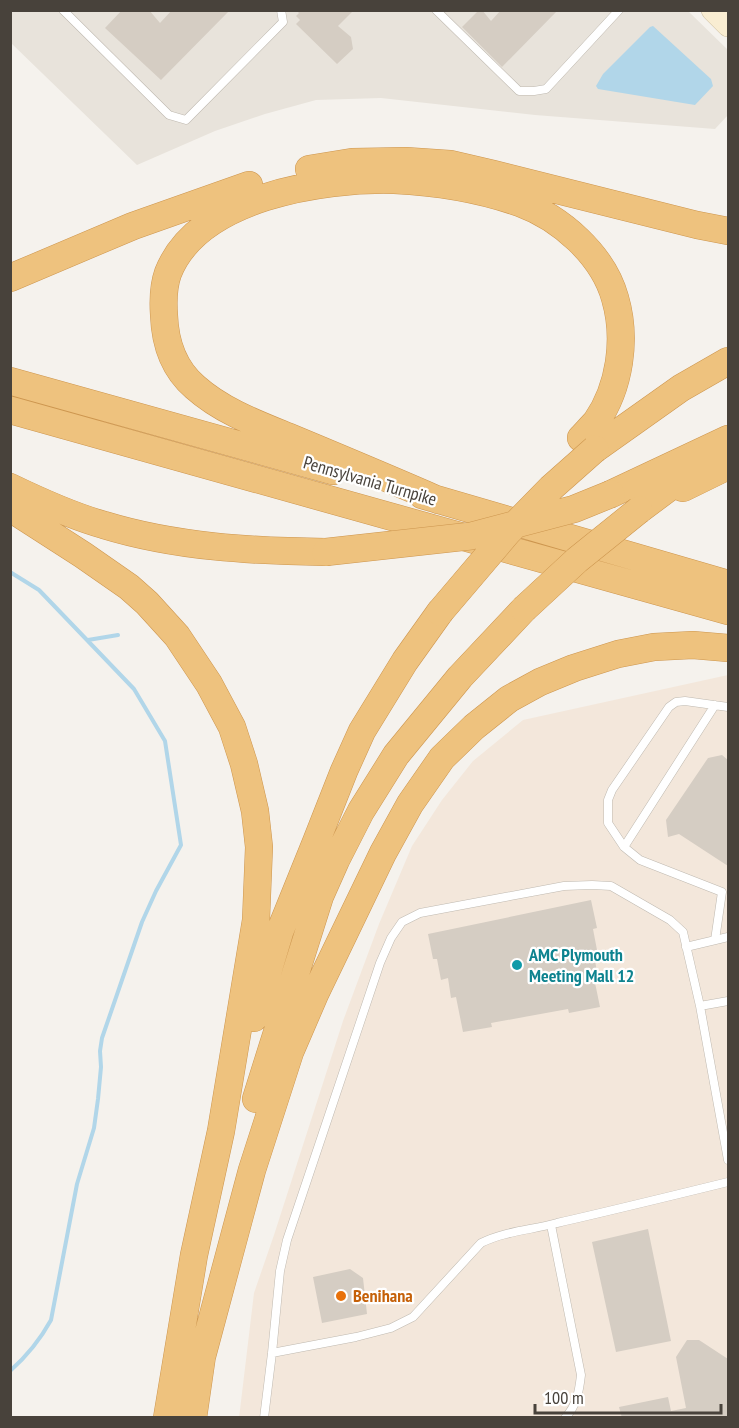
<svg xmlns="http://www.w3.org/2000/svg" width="739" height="1428" font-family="'PT Sans Narrow',sans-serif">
	<rect width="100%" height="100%" fill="#f5f2ed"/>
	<path fill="#e8e3db" d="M10,11H688L728,50V115L715,129L535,115L381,98L316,100L265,114L215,131L137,165L11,43Z"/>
	<path fill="#f3e7db" d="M728,675V1417L239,1418L254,1293L274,1235L343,1021L379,924L412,846L442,800L473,761L523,720Z"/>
	<path fill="#b1d6e9" d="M653,26L711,79L713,86L695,105L598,89L596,86L603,74L650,27Z"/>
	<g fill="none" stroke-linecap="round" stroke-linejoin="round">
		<path stroke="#b1d6e9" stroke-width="4" d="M10,572L39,590L134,689L165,741L181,845L156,891L142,922L102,1038L100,1051L101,1067L98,1099L94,1128L77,1184L51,1320C40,1340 27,1356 10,1371
			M88,640L118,635"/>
	</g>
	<path fill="#d5cdc3" d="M122,10H149L160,23L172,10H230L161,80L105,28Z
		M296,10H354L338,26L351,37L353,49L337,64L296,24L300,20L296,16L299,13Z
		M479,10H482L491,21L501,10H558L502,67L462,27Z
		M722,755L728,760V866L679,834L668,837L666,820L708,758Z
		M591,900L597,928L593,929L597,950L593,951L597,971L593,973L600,1007L569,1013L568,1009L491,1023L492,1027L463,1032L456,997L451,998L448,978L441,980L437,959H433L428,934Z
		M648,1229L671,1341L616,1352L592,1242Z
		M350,1269L363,1278L367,1314L322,1323L313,1277Z
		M687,1340H699L728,1359V1418H622L619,1407L668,1397L671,1411L686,1408L676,1357Z"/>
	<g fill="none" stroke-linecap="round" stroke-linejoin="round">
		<defs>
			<path id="service" d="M63,10L169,115L186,120L283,22L281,10
				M436,10L519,91H534L546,89L619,10
				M624,847L715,705
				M715,940L722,892L640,860L624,847L608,823V800L612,790L669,707L676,702L685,701L728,707
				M686,947L728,937
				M700,1006L728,1160
				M551,1225L581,1375C579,1392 577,1405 565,1418
				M272,1353L356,1337L391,1328L413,1317L481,1243C505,1231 532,1230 557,1223C614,1210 671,1196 728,1182
				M264,1418L272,1353L280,1271L287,1240L380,963L391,938L402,922L420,913L564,886L592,885L611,886L670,920L683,932L700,1006L728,1001"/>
			<path id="secondary" d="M712,10L728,26"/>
			<path id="motorway" d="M309,169L352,162L406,161L450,164L493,174L697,225L728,231
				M10,278L133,226L249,185
				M10,381L333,471
				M10,410L728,611
				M595,449L681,388L728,361
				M10,487C41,502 72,516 104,525C176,547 252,551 326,552
				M683,488L728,466
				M611,494L728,439
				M422,495L728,584
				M438,500C390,479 342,459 294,439C260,425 223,412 195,387C174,369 165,343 164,315C163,301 163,287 168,273C198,197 322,178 394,180C436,182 480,189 520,203C561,218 603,255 615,298C627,339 620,387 596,422C591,427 586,433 581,438
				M10,508L83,555L129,587L147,603L177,636L209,684L232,727L244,764L255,811L259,847L256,920L221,1131L194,1255L167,1418
				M639,510L698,466
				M254,1018L280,931L316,842L344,771L362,731L405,661L440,612
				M256,1099L320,896L336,860L361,811L396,755L460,677L524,609
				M201,1360L252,1170L290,1052L315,994L383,853L410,804L442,758L474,727L509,699L540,682L574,668L618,654L654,647L693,645L728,648
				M193,1418L204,1342"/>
		</defs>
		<use href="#service" stroke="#bfb9b0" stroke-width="9"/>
		<use href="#secondary" stroke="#cec0a2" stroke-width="22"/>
		<use href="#motorway" stroke="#cd964f" stroke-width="28"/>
		<use href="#service" stroke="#fff" stroke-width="8"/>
		<use href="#secondary" stroke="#f9edd2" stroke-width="21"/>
		<use href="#motorway" stroke="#eec27e" stroke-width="27"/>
		<defs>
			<path id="motorway-bridge" d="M326,552L471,536L574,509L611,494
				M524,609L577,560L639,510
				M440,612L508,532L551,488L595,449"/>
		</defs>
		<use href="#motorway-bridge" stroke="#cd964f" stroke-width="28" stroke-linecap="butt"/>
		<use href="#motorway-bridge" stroke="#eec27e" stroke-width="27"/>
	</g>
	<circle fill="#0f9aa8" stroke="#fff" stroke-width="2" cx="517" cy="965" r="6"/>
	<circle fill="#e8710a" stroke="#fff" stroke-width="2" cx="341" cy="1296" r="6"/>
	<g text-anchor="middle" stroke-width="4.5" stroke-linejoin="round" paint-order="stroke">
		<g font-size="18" fill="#48423b" stroke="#fff">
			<text transform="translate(370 481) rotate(16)" y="6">Pennsylvania Turnpike</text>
		</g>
		<g font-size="18" font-weight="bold" fill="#0d838f" stroke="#fff" text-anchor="start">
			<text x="529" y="961">AMC Plymouth<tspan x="529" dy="21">Meeting Mall 12</tspan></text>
		</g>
		<g font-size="18" font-weight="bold" fill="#c56008" stroke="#fff" text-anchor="start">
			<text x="353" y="1302">Benihana</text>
		</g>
	</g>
	<rect width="739" height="1428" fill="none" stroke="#48423b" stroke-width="24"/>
	<path d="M535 1404v9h186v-9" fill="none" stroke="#48423b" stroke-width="3"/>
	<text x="544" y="1404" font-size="18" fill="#48423b" stroke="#ffffff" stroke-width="4.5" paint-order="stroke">100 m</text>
</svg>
